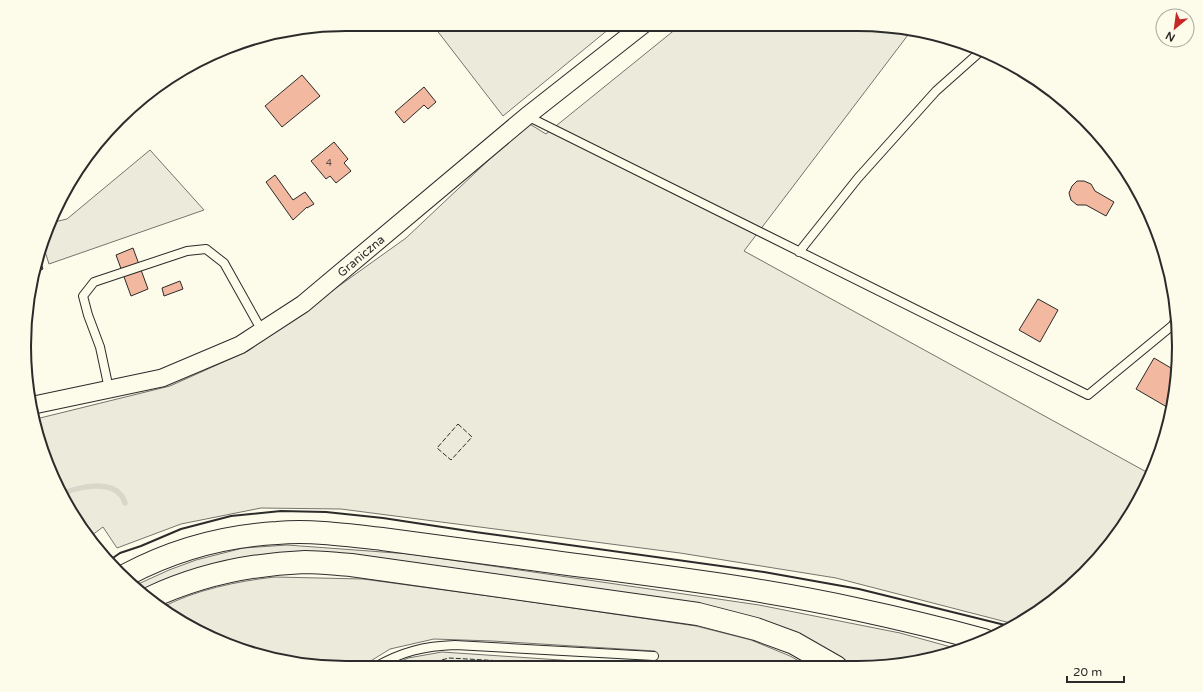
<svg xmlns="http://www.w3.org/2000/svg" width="1203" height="692" font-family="'Varela Round',sans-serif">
	<rect width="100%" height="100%" fill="#fdfbea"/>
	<path fill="#ecebdb" stroke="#74746e" d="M432,24H615L503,116Z
		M682,24L878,25L911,31L744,251L1152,475L1125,525L1085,574L1018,625L836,578L680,553L341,509L261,508L181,524L117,548L103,527L88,538L41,450L36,419L170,386L248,351L406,238L528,123L546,134Z
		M150,150L204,210L49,264L43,245L54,222L67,219Z
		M287,545L410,554L759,605L900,633L962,650L878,667H850L814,644L382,561L143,591L136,585L169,570L196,560L243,548Z
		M275,577L363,579L511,599L696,626L751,640L790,656L810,667H654L655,651L492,641L434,639L390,649L361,667H325L242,651L167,614L161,608C194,590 238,581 275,577Z
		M442,652L605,663L610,667H389L408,658Z"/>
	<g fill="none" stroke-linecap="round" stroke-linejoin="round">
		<path stroke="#d8d7c9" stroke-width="5.5" d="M64,493C79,487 109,480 121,495C123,497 124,501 125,503"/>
	</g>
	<path fill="#f2b8a0" stroke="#2b2b2b" d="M302,75L320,96L282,127L265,106Z
		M424,87L436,102L428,109L424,105L404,123L395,112Z
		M334,142L348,159L344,163L351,171L336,183L330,176L326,179L311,161Z
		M275,175L293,200L305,192L314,204L307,208V207L293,220L266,182Z
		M1077,181H1084L1091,184L1095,191L1114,202L1106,216L1086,205H1077L1071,200L1069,193L1072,186Z
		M133,248L148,289L131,296L116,255Z
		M38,255L43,269L34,273L35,262Z
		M180,281L183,289L164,296L162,288Z
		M1038,299L1058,310L1040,342L1019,330Z
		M1154,358L1176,371L1172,410L1136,389Z"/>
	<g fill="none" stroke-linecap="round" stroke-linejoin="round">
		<defs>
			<path id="service" d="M527,116L1088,395L1173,325L1176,319
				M799,252L858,178L936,91L981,51
				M109,389L100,347L88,315L83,296L94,282L187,251L206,249L224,263L262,331
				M375,667C401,652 424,646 455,645L654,656"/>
			<path id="minor" d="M34,405L162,378L240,345L303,304L527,116L644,24"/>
			<path id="motorway" d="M126,575C173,550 223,536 277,533C312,530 347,535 382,539C427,545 472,551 517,557C632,573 747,585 860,610C902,619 943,629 984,640
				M150,598C199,575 251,564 305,562C320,562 336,564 351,565L698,614L756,629L794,643L836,667"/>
		</defs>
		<use href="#service" stroke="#2b2b2b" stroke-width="10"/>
		<use href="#minor" stroke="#2b2b2b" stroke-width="19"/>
		<use href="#motorway" stroke="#2b2b2b" stroke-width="24"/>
		<use href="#service" stroke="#fdfbea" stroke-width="8"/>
		<use href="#minor" stroke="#fdfbea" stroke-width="17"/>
		<use href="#motorway" stroke="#fdfbea" stroke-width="22"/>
		<path stroke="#2b2b2b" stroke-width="1" stroke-dasharray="5 2" stroke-linecap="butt" d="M458,424L472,437L451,460L437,448Z
			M415,667L449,658L593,666L595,667"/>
		<path stroke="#2b2b2b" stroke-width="2" d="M110,560L120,553L141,546L181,529L231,516L281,511L326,512L383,518L475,532L764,572L859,589L1013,627"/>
	</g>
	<g text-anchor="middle" stroke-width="3" stroke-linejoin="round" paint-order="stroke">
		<g font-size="10" fill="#5d4e48">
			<text x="329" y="166">4</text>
		</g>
		<g font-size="12" fill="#2b2b2b" stroke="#fdfbea">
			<text transform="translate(361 256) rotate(-40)" y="4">Graniczna</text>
		</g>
	</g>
	<path d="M0 0H1203V692H0ZM346 31H857A315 315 0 0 1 1172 346V346A315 315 0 0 1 857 661H346A315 315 0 0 1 31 346V346A315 315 0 0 1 346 31Z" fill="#fdfbea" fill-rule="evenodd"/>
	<path fill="none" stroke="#2b2b2b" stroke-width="2" d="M346 31H857A315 315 0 0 1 1172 346V346A315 315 0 0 1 857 661H346A315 315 0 0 1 31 346V346A315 315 0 0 1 346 31Z"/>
	<g transform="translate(1175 28) rotate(209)"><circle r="19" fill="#fdfbea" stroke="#a9a89e"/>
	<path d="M0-3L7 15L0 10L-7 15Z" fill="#c62828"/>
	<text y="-6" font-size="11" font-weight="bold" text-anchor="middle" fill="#2b2b2b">N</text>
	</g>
	<path d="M1067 676v6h57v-6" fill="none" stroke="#2b2b2b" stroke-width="2"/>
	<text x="1073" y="676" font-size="12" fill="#2b2b2b" stroke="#fdfbea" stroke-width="3" paint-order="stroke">20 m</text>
</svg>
